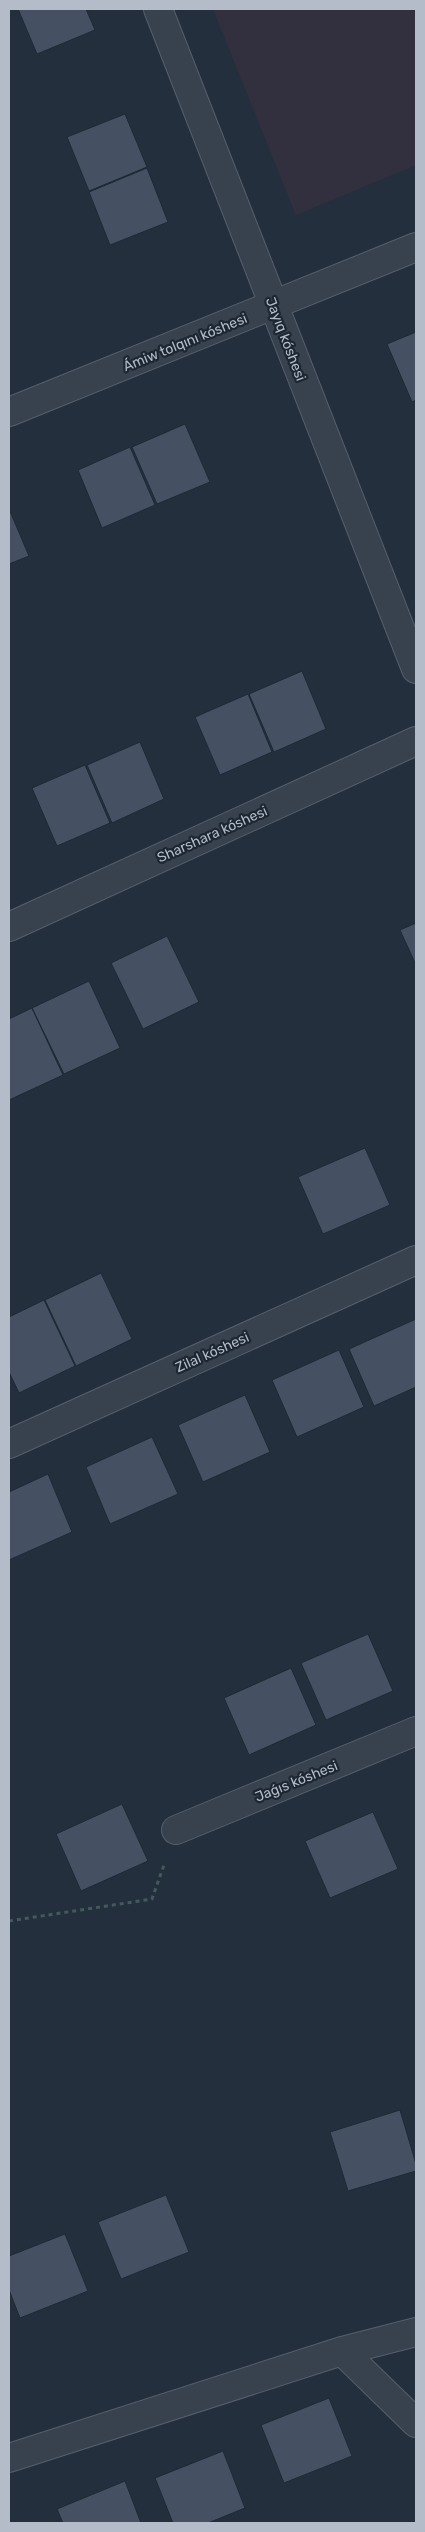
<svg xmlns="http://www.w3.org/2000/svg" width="425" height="2532" font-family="Rubik,sans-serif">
	<rect width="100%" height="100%" fill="#242f3e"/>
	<path fill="#32303f" d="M213,9H416V165L296,215Z"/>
	<path fill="#455162" stroke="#1f2835" d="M18,9H86L95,30L37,54Z
		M125,114L147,167L89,191L67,137Z
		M147,168L168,222L110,245L89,192Z
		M416,332V400L412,402L387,344Z
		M185,424L210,482L157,504L132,447Z
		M130,447L155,505L102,528L78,470Z
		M9,509L29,556L9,564Z
		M302,671L326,729L274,752L249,694Z
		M248,694L272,752L220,775L195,717Z
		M140,742L164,799L112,823L87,765Z
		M85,765L110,823L57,846L32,788Z
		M416,923V965L400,930Z
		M167,936L199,1002L143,1029L111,963Z
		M89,981L120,1048L64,1074L32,1008Z
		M32,1008L63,1075L9,1100V1019Z
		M365,1148L390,1205L323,1234L298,1177Z
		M101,1273L132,1339L76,1366L45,1300Z
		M44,1300L75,1366L19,1393L9,1372V1317Z
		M416,1319V1387L374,1406L349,1349Z
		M339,1350L364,1407L297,1437L272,1380Z
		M245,1395L270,1452L203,1482L178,1425Z
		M152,1437L178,1494L110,1524L86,1467Z
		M48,1474L72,1532L9,1560V1492Z
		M368,1634L393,1691L326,1720L301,1663Z
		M291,1668L316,1725L249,1755L224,1698Z
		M122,1804L148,1861L81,1891L56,1834Z
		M373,1812L398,1869L330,1898L305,1841Z
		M400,2110L416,2164V2171L348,2191L330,2132Z
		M166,2195L189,2252L121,2279L98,2222Z
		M65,2234L88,2291L20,2318L9,2290V2256Z
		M329,2398L352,2456L284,2483L261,2425Z
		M223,2451L245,2508L208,2523H173L155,2478Z
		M125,2481L141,2523H63L57,2509Z"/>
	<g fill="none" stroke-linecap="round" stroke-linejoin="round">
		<defs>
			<path id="street" d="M158,9L416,669
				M9,412L416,247
				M9,927L416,741
				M9,1444L416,1260
				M176,1830L416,1731
				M342,2351L416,2423
				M9,2458L342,2351L416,2332"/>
		</defs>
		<use href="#street" stroke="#565f6c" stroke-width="30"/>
		<path stroke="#44595c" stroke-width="3" stroke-dasharray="4 4" stroke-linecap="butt" d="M9,1921L152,1899L165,1862"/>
		<use href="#street" stroke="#38414e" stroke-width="28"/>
	</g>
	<g text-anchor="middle" stroke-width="4.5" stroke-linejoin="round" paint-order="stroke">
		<g font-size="14" fill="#b4bcc9" stroke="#1d2633">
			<text transform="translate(286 339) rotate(69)" y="5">Jayıq kóshesi</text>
			<text transform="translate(185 342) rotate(-22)" y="5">Ámiw tolqını kóshesi</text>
			<text transform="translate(212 834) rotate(-24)" y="5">Sharshara kóshesi</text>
			<text transform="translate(212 1352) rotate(-24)" y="5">Zilal kóshesi</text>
			<text transform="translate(296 1781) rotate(-22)" y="5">Jaǵıs kóshesi</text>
		</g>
	</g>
	<rect width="425" height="2532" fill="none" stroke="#b4bcc9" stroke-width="20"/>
</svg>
